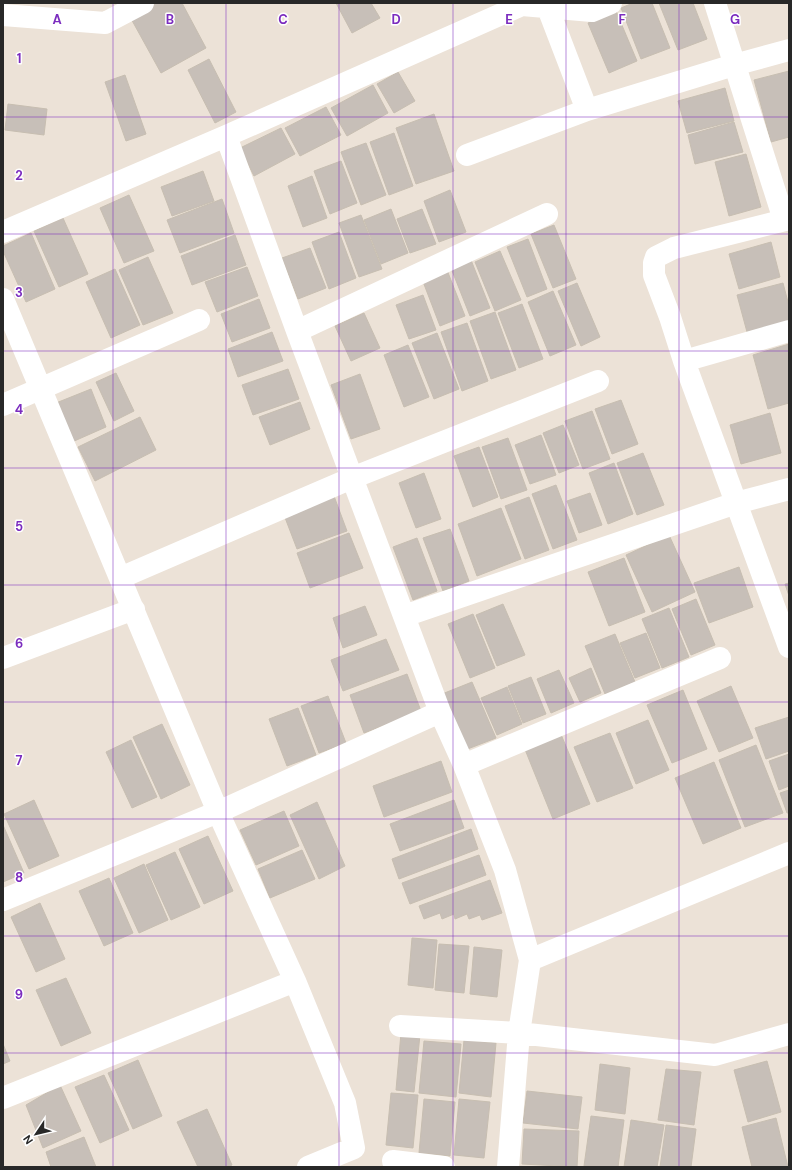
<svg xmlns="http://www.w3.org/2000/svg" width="792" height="1170" font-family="'DM Sans',sans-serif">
	<rect width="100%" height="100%" fill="#ece2d7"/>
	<path fill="#c7bfb8" stroke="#c7beb1" d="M152,3H182L206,48L161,73L129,15Z
		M336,3H371L380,18L352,33Z
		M633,3H652L670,48L641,59L621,8Z
		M659,3H693L707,39L678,50Z
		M616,11L637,61L609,73L588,23Z
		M209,59L236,112L215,123L188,70Z
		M789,71V137L771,142L754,80Z
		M398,72L415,101L394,113L377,84Z
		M125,75L146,134L126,141L105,82Z
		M373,85L388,113L347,136L331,108Z
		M725,88L734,121L687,133L678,101Z
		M8,104L47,109L44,135L5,130Z
		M326,107L341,135L300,156L285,128Z
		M434,114L454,171L416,184L396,128Z
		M734,122L743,152L695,164L688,135Z
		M281,128L295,154L254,176L240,148Z
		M394,133L413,186L389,195L370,142Z
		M366,143L386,195L361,205L341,152Z
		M746,154L761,207L729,216L715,162Z
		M341,161L357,203L330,214L314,171Z
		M203,171L214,201L172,216L161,187Z
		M312,176L327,218L303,227L288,186Z
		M450,190L466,232L439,242L424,201Z
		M129,195L154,251L124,263L100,208Z
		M222,199L234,233L180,253L167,220Z
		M391,209L408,253L381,264L364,220Z
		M422,209L436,244L410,253L397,219Z
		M361,215L382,269L359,277L339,223Z
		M63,218L88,274L59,287L34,231Z
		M554,225L576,279L553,288L531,234Z
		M339,232L356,278L329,289L312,242Z
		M31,233L55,289L26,302L3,251V246Z
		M235,235L246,265L192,285L181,256Z
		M528,239L547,289L527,297L507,247Z
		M771,242L780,277L739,289L729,254Z
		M310,248L326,288L298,299L282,258Z
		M500,251L521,300L495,311L475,262Z
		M148,257L173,313L143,325L119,270Z
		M471,260L490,308L470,316L451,268Z
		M247,267L258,296L217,312L205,282Z
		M115,269L140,325L111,338L86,282Z
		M447,270L465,316L440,326L422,279Z
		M577,283L600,337L581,346L558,291Z
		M783,283L789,306V321L747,332L737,295Z
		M553,291L576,345L550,356L528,302Z
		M423,295L436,330L409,339L396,305Z
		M259,299L270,328L232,342L221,314Z
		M522,304L543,359L519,368L498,313Z
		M495,312L516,370L491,379L470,321Z
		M364,313L380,348L351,361L335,326Z
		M467,323L488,381L462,391L441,332Z
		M272,332L283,361L238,377L228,349Z
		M437,333L459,389L434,399L412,343Z
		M789,344V403L768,409L753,355Z
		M408,345L429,397L404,407L384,355Z
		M288,369L299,399L253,415L242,385Z
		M116,373L134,411L114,421L96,382Z
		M360,374L380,429L351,439L331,385Z
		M91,389L106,427L72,442L56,403Z
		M621,400L638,444L612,454L595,409Z
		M300,402L310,429L270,445L259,417Z
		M592,411L610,459L583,469L565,421Z
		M770,413L781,453L741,464L730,425Z
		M140,417L156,450L95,481L78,447Z
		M563,425L579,465L559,473L543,433Z
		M541,435L556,475L530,484L515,445Z
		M508,438L527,490L501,499L482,447Z
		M479,447L498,497L473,507L454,456Z
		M643,453L664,505L637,515L617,463Z
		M614,463L633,514L608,524L589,473Z
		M424,473L441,519L416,528L399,483Z
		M556,485L577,540L553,549L532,494Z
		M590,493L602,525L579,533L567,501Z
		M334,496L347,531L297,549L284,515Z
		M529,497L549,550L525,559L505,506Z
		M501,508L521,559L477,576L458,524Z
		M450,529L469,581L443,591L423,538Z
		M349,533L363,568L310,588L297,553Z
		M669,535L695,592L652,612L626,555Z
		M417,538L437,591L413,600L393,547Z
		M624,558L645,612L609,626L588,572Z
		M739,567L753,607L709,623L694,583Z
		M789,583V596L785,584Z
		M696,599L715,645L691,655L672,609Z
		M503,604L525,655L497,666L476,615Z
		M365,606L377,635L343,648L333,618Z
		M669,608L689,657L662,668L642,619Z
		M473,614L495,668L470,678L448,624Z
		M646,633L660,668L635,678L620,643Z
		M615,634L635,682L605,694L585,646Z
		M386,639L399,670L343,691L331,660Z
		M591,668L601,693L580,702L569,678Z
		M559,670L574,703L551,713L537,679Z
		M407,674L421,711L364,733L350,695Z
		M531,677L546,714L523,723L508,686Z
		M472,682L496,738L465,750L442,694Z
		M731,686L753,738L719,752L697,701Z
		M507,687L522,724L497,735L481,698Z
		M683,690L707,749L672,763L647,705Z
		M328,696L346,743L319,753L301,706Z
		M298,708L316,755L287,766L269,719Z
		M789,717V751L766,759L755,728Z
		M648,720L669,770L636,784L616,733Z
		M162,724L190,785L161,799L133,737Z
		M560,732L590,804L553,819L524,747Z
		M610,733L633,788L597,802L574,747Z
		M131,740L157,797L132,808L106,752Z
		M756,745L783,813L745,827L719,760Z
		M789,754V786L779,790L769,761Z
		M441,761L452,792L384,817L373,786Z
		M714,762L741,828L703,844L675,778Z
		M789,790V813H787L780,793Z
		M34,800L59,856L29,869L4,814Z
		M454,800L464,828L400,851L390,824Z
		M317,802L345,866L319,879L290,815Z
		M284,811L299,846L256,865L240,830Z
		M3,825L24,873L3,882Z
		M471,829L478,849L399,879L392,859Z
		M208,836L233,891L204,904L179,849Z
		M302,850L315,879L270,898L258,869Z
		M175,852L200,907L171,920L146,865Z
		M479,855L486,875L410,904L402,883Z
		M144,864L168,920L139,933L114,878Z
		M109,878L133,933L104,946L79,891Z
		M490,880L502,913L482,920L480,915L469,919L467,914L455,919L454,914L442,919L440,913L424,919L419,906Z
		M40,903L65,959L36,972L11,917Z
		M412,938L437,940L433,988L408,985Z
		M439,944L469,946L464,993L435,990Z
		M474,947L502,950L497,997L470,994Z
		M66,978L91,1033L61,1046L36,990Z
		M401,1033L420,1035L414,1092L396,1090Z
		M464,1040L496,1043L491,1097L459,1093Z
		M424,1041L461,1044L456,1097L419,1093Z
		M3,1044L10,1061L3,1064Z
		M138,1060L162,1116L133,1129L108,1073Z
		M767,1061L781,1112L748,1122L734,1070Z
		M600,1064L630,1068L625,1114L595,1110Z
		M666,1069L701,1072L694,1125L658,1120Z
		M104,1075L129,1130L100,1143L75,1087Z
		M60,1085L81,1131L43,1148L26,1105Z
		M527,1091L582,1097L578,1129L523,1123Z
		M391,1093L418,1095L413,1148L386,1145Z
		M424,1099L455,1102L450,1156L419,1153Z
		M459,1099L490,1102L484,1158L454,1155Z
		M207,1109L232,1165L227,1167H198L177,1122Z
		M591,1116L624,1120L618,1167L584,1166Z
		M776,1118L788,1167H752L742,1127Z
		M631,1120L664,1125L657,1167H624Z
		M666,1125L696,1129L691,1167H660Z
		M524,1129L579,1131L577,1167L522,1164Z
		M84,1137L96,1167H51L46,1152Z"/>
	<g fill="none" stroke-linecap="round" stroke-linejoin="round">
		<path stroke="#fff" stroke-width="22" d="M546,3L587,110
			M715,3L784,220
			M3,15L105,23L143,3
			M226,136L297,331L440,712L464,765L505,870L530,960L519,1033L508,1167
			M467,155L587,110L734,65L789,50
			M789,219L674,248L656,257L654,263V275L670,317L684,361L789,647
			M3,232L226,136L522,5L592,11L611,3
			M3,299L218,812L295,981L345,1103L354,1148L308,1167
			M297,331L547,214
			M684,361L789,331
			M3,405L199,320
			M120,578L352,478L598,381
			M404,616L736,503L789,489
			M3,658L134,609
			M464,765L720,658
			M3,900L218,812L440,712
			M530,960L789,853
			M400,1026L519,1033L715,1055L789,1034
			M3,1098L295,981
			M393,1161L444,1167"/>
	</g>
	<path fill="none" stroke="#7b2cbf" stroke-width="1" stroke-opacity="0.55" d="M113,3V1167M226,3V1167M339,3V1167M453,3V1167M566,3V1167M679,3V1167M3,117H789M3,234H789M3,351H789M3,468H789M3,585H789M3,702H789M3,819H789M3,936H789M3,1053H789"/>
	<g font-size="13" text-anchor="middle" font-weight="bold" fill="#7b2cbf" stroke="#fff" stroke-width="3" stroke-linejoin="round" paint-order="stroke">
		<text x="57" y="24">A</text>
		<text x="170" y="24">B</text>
		<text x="283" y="24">C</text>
		<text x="396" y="24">D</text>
		<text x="509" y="24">E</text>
		<text x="622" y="24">F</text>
		<text x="735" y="24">G</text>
		<text x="19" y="63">1</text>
		<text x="19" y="180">2</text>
		<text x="19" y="297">3</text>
		<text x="19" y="414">4</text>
		<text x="19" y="531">5</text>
		<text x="19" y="648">6</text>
		<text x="19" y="765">7</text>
		<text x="19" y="882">8</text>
		<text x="19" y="999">9</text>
	</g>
	<rect width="792" height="1170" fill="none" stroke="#282828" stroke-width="8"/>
	<g transform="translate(36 1134) rotate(235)" stroke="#ffffff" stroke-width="3" paint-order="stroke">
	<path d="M0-3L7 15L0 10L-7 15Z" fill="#282828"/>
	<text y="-6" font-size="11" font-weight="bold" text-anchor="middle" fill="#282828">N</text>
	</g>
</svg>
